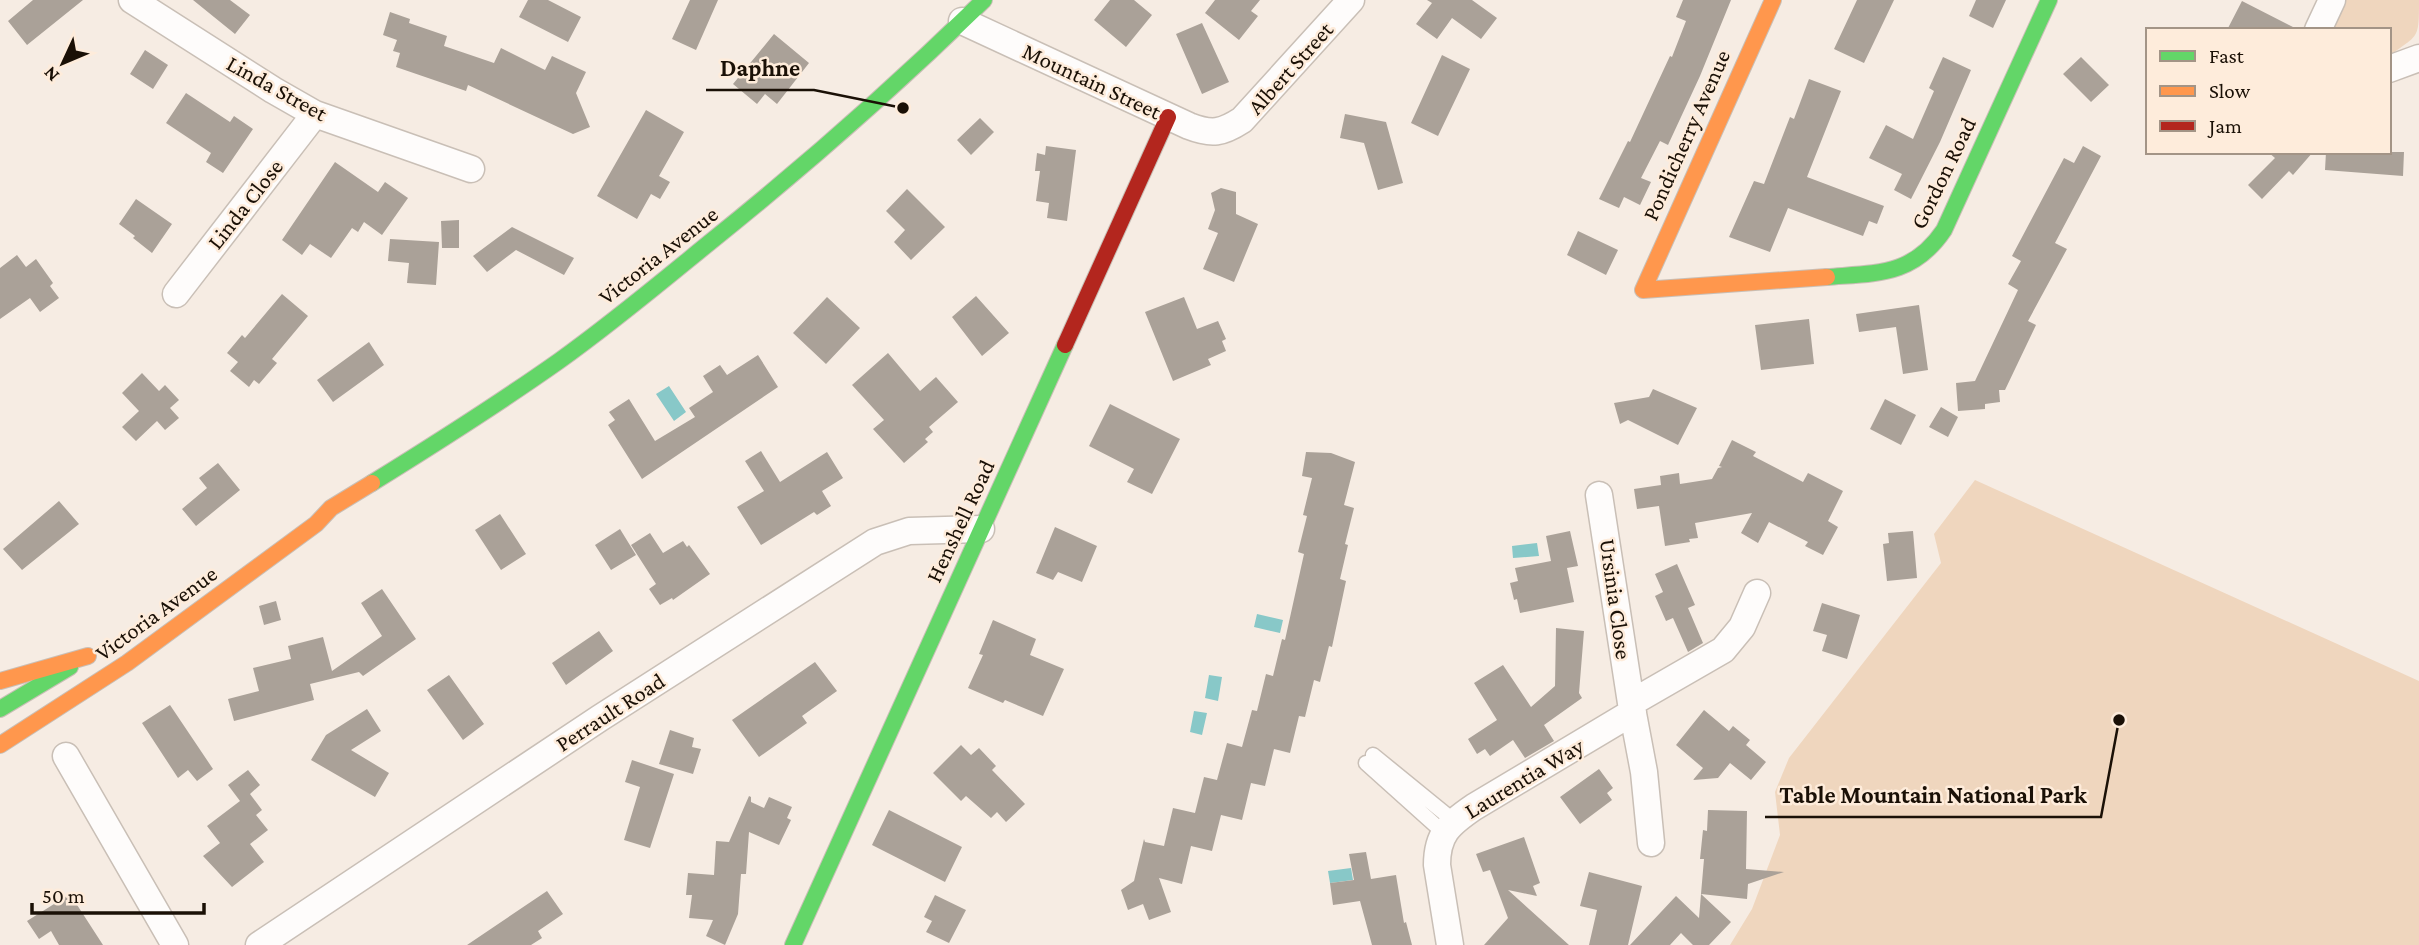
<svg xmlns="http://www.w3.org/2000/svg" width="2419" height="945" font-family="'Crimson Pro',serif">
	<rect width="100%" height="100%" fill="#f6ece3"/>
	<path fill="#efd6be" d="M2340,0H2419C2419,40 2419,34 2389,56V30H2327Z
		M1975,480L2419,681V945H1730L1752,909L1780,835L1775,792L1789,758L1941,563L1934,534Z"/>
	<path fill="#88c8c8" d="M669,386L686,412L674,421L656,394Z
		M1537,543L1539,556L1513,558L1512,546Z
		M1257,614L1283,620L1280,633L1254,627Z
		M1209,675L1222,677L1218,701L1205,698Z
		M1194,711L1207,713L1202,735L1190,732Z
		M1351,868L1353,880L1330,883L1328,871Z"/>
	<path fill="#aaa198" d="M33,0H83L27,45L8,21Z
		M193,0H230L250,15L235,34Z
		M528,0H548L581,17L568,42L519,17Z
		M690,0H718L696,50L672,39Z
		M1110,0H1134L1152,15L1126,47L1094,20Z
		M1215,0H1260L1251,11L1258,16L1239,40L1205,13Z
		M1427,0H1472L1497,18L1481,39L1452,18L1437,39L1416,24L1432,3Z
		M1683,0H1731L1700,76L1668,145L1660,141L1641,178L1651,182L1640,205L1624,197L1619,208L1599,199L1628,141L1630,142L1670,56L1672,57L1686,21L1676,17Z
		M1857,0H1894L1864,63L1834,49Z
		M1976,0H2006L1993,28L1969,16Z
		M2242,1L2299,30H2227Z
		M390,12L410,19L409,23L447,36L444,46L494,63L501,48L545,70L552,56L586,72L576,93L590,127L573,134L468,85L466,91L396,67L400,53L393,51L397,40L383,35Z
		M1202,23L1229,82L1202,94L1176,34Z
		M774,34L809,63L777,104L765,94L757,104L733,84Z
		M145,50L168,65L153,89L130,74Z
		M1442,55L1470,69L1438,136L1411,123Z
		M1943,57L1971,70L1940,142L1911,199L1894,190L1902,174L1869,158L1886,125L1913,139L1934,91L1929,88Z
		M2081,57L2109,85L2091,102L2063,74Z
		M1809,79L1841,91L1807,177L1884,206L1877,224L1869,221L1863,236L1788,208L1770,252L1729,237L1754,181L1764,184L1790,117L1794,119Z
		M186,93L230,122L234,116L253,129L223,173L206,162L211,153L166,123Z
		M646,110L684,132L659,176L670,182L660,199L651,194L637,219L597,196Z
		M1345,114L1386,122L1403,183L1378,190L1364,143L1340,138Z
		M980,118L994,132L971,155L957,140Z
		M1046,146L1076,150L1067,221L1047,218L1049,203L1036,201L1040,171H1035L1037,153L1045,155Z
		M2083,146L2101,156L2055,243L2067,249L2028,321L2036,325L2005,390H1999L2000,402L1985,404V409L1958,411L1956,383L1975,381L2018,290L2008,284L2021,261L2012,256L2064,158L2074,163Z
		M2268,152H2313L2293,175L2289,171L2262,199L2248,185L2275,158Z
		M2326,152H2404L2403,176L2325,170Z
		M335,162L378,192L385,182L408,198L382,235L364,222L358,232L352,228L331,258L310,244L302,255L282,240Z
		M1221,188L1236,192V214L1258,224L1234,282L1203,269L1218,233L1208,229L1215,210L1211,193Z
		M907,189L945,227L911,260L894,242L905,230L886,211Z
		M136,199L172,224L152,253L133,238L135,236L119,224Z
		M459,220V248H442L441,221Z
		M512,227L574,258L564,275L516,250L487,272L473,256Z
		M1578,231L1618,250L1606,275L1567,255Z
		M390,239L439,242L436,285L407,283L409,263L388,261Z
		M17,255L26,267L36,259L53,283L50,286L59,298L40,312L30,298L0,319V268Z
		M282,294L308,316L272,359L277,363L259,384L254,380L249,387L230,371L238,362L227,353L242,335L245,338Z
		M976,296L1009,333L982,356L952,317Z
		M827,297L860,328L826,364L793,333Z
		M1184,297L1197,329L1218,321L1226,339L1222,341L1226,351L1208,359L1211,365L1173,381L1145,312Z
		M1919,305L1928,370L1903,374L1896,327L1859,332L1856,314Z
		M1809,319L1814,364L1761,370L1755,325Z
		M369,342L384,365L333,402L317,380Z
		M888,353L920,391L936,377L958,402L929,427L933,432L925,439L928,442L904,463L873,429L884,420L852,385Z
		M758,355L778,387L642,479L608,425L615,420L609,412L629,399L655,441L695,417L689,408L713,392L703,376L720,365L727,375Z
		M142,373L159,391L165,385L179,400L170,408L179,418L165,430L157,421L136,441L122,427L139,411L122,393Z
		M1653,389L1697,408L1678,445L1628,420L1620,424L1614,403L1649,397Z
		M1885,399L1916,415L1901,445L1870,429Z
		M1110,404L1180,439L1152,494L1127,482L1134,469L1089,446Z
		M1941,407L1958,417L1948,437L1929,427Z
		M1732,440L1756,452L1753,456L1803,482L1808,473L1843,491L1828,521L1838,527L1823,555L1805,546L1808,542L1769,522L1758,543L1741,533L1752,513L1695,523L1698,538L1689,539L1690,542L1665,546L1659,506L1637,509L1634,489L1661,485L1660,476L1679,473L1680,484L1712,479L1718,468L1722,467L1719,466Z
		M761,451L780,482L827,452L843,478L822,491L831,506L817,515L814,512L761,545L737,507L764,491L745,461Z
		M1306,452L1331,453L1355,462L1344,505L1354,508L1345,544L1348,545L1340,579L1346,581L1332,647L1329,646L1320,682L1314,680L1305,717L1299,716L1290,753L1274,749L1265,786L1251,783L1242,820L1221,815L1212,851L1191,846L1182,884L1159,878L1171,912L1149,920L1143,904L1128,910L1121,890L1134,881L1144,839L1145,842L1164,846L1173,808L1195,813L1204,777L1217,780L1227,743L1242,747L1252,710L1257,711L1266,674L1273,676L1282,639L1285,640L1304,554L1298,552L1307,516L1303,515L1312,478L1302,476Z
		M218,463L240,490L196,526L182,509L207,488L199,478Z
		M59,501L79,524L22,570L3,549Z
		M500,514L526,554L501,570L475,530Z
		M1055,527L1097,546L1082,582L1058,572L1053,580L1036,573Z
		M620,529L636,555L611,570L595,545Z
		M1570,531L1578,566L1567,568L1574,602L1520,613L1517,599L1514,600L1510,583L1518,581L1515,568L1551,561L1546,536Z
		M1913,531L1917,578L1887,581L1883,544L1889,543L1888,533Z
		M650,533L663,553L683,541L687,547L689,545L692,549L710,574L673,600L672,598L660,605L649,589L656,584L631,545Z
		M1677,564L1695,605L1688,608L1703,643L1688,652L1673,618L1666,621L1655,596L1663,592L1655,574Z
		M382,589L416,639L363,676L359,672L310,684L314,700L234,721L228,699L259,691L253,668L291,659L288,646L323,637L332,671L382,636L361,603Z
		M276,601L281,620L264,625L259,606Z
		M1822,603L1860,615L1847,659L1822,651L1827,635L1813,631Z
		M993,620L1036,639L1030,655L1064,669L1043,716L1005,700L1003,703L968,688L983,655L979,654Z
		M1556,628L1584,631L1579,693L1582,698L1544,725L1554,741L1525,758L1513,740L1490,756L1485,749L1477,754L1468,739L1497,720L1474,683L1503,665L1531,707L1555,686Z
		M599,631L613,651L566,685L552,663Z
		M815,662L837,691L802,716L807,723L759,757L732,720Z
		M449,675L484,724L463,740L427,690Z
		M170,705L213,769L197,781L188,770L178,778L142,723Z
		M367,709L381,731L351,750L389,773L375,797L311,760L326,735Z
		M1704,710L1729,731L1733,726L1750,740L1746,745L1766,762L1751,780L1730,763L1718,778L1693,780L1703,768L1676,745Z
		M670,730L694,738L692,747L701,749L693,774L659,764Z
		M961,745L971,755L979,748L996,766L992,770L1025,804L1006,822L997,812L991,818L966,796L961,801L933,773Z
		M632,760L674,774L650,848L624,840L640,787L625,782Z
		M1599,769L1613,788L1607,793L1612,800L1580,824L1560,797Z
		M248,770L260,785L250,794L262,810L256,815L268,830L250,844L264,862L232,887L203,856L220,843L207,826L240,801L228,785Z
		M749,796L751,797V802L764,808L769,797L792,807L787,818L791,820L779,845L749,832L746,874H741L738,914L725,945L706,936L713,920L689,918L692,895H686L688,873L714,875L716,841L729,842Z
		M889,810L962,847L945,882L872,845Z
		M1708,810L1747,811L1746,869L1784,872L1748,884L1747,899L1701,894L1704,859H1700L1703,830L1707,831Z
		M1524,837L1540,883L1533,886L1537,896L1508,890L1569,945H1484L1508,918L1490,870L1483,872L1476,854Z
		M1366,852L1371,879L1396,875L1404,923L1406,922L1412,945H1372L1360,901L1333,905L1330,883L1354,880L1349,854Z
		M1589,872L1642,886L1628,945H1589L1597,910L1580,906Z
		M547,891L563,914L538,931L542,938L531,945H467Z
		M70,894L103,945H59L51,931L39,939L27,921Z
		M1701,894L1731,922L1709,945H1693L1681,933L1670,945H1630L1676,896L1699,918Z
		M935,895L966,910L949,943L926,932L932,921L924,917Z"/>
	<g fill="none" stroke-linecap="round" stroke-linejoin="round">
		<defs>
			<path id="lane" d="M1373,755L1454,821
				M1366,763L1444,833"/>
			<path id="street" d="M132,0L273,90L315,114L471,169
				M962,21L1189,126C1212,135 1222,133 1242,120L1351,0
				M2318,30L2332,0
				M2389,69L2419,58
				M176,294L315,114
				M1599,495L1631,703L1644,772L1651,843
				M1631,703L1723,650L1742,627L1757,593
				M66,756L175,945
				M259,945L600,718L875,542L909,531L981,529
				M1450,945L1437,865C1437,834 1449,824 1474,807L1633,712"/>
			<path id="fast" d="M1827,277C1877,273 1913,276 1944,230L2049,0
				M372,483C435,444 498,404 559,361C611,324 660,283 709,243C805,166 896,86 984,0
				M0,709L70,667
				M793,945L1065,345"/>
			<path id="slow" d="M1773,0L1643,290L1827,277
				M0,681L88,656
				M0,745L127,663L316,524L331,508L372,483"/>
			<path id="jam" d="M1065,345L1168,117"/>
		</defs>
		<use href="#lane" stroke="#c9bfb6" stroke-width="17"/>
		<use href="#street" stroke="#c9bfb6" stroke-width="29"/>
		<use href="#fast" stroke="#c9bfb6" stroke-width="18"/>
		<use href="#slow" stroke="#c9bfb6" stroke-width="18"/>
		<use href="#jam" stroke="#c9bfb6" stroke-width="18"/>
		<use href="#lane" stroke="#fefcfb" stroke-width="14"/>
		<use href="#street" stroke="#fefcfb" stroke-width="26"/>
		<use href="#fast" stroke="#63d668" stroke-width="16"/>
		<use href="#slow" stroke="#ff974d" stroke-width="16"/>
		<use href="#jam" stroke="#b3261e" stroke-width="16"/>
	</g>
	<g text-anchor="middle" stroke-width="5" stroke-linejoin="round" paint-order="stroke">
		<g font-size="23" fill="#1a1006" stroke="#feecdb">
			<text transform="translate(1290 68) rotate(-48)" y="8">Albert Street</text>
			<text transform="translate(1092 81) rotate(25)" y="8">Mountain Street</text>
			<text transform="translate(277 88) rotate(29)" y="8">Linda Street</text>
			<text transform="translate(1686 135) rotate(-66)" y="8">Pondicherry Avenue</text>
			<text transform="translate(1943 173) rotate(-64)" y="8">Gordon Road</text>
			<text transform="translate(245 204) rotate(-52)" y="8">Linda Close</text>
			<text transform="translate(658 255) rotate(-38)" y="8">Victoria Avenue</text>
			<text transform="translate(960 521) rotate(-65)" y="8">Henshell Road</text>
			<text transform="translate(1616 599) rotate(82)" y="8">Ursinia Close</text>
			<text transform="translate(156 613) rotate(-36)" y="8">Victoria Avenue</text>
			<text transform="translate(610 712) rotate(-33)" y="8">Perrault Road</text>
			<text transform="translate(1524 778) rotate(-31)" y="8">Laurentia Way</text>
		</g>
	</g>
	<path fill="none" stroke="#1a1006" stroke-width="2.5" d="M903 108L814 90H706M2119 720L2101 817H1765"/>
	<g fill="#1a1006" stroke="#feecdb" stroke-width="2.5">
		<circle cx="903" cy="108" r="7"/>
		<circle cx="2119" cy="720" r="7"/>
	</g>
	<g font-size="24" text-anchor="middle" font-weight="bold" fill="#1a1006" stroke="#feecdb" stroke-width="5" stroke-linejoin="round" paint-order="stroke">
		<text x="760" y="76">Daphne</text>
		<text x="1933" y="803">Table Mountain National Park</text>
	</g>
	<rect x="2146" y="28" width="245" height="126" fill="#feecdb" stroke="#a39486" stroke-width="2"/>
	<rect x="2160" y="51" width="35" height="10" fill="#63d668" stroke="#a39486" stroke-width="2"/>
	<text x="2209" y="63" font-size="21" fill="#1a1006">Fast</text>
	<rect x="2160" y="86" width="35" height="10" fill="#ff974d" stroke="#a39486" stroke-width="2"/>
	<text x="2209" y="98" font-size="21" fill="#1a1006">Slow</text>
	<rect x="2160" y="121" width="35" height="10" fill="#b3261e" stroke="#a39486" stroke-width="2"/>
	<text x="2209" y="133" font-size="21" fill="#1a1006">Jam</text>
	<g transform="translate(63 63) rotate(226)" stroke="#feecdb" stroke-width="5" paint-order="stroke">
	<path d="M0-5L12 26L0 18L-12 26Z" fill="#1a1006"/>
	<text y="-10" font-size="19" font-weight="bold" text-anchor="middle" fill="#1a1006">N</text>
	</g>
	<path d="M32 903v10h172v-10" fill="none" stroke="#1a1006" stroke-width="3.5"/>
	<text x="42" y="903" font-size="21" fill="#1a1006" stroke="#feecdb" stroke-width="5" paint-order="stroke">50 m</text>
</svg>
